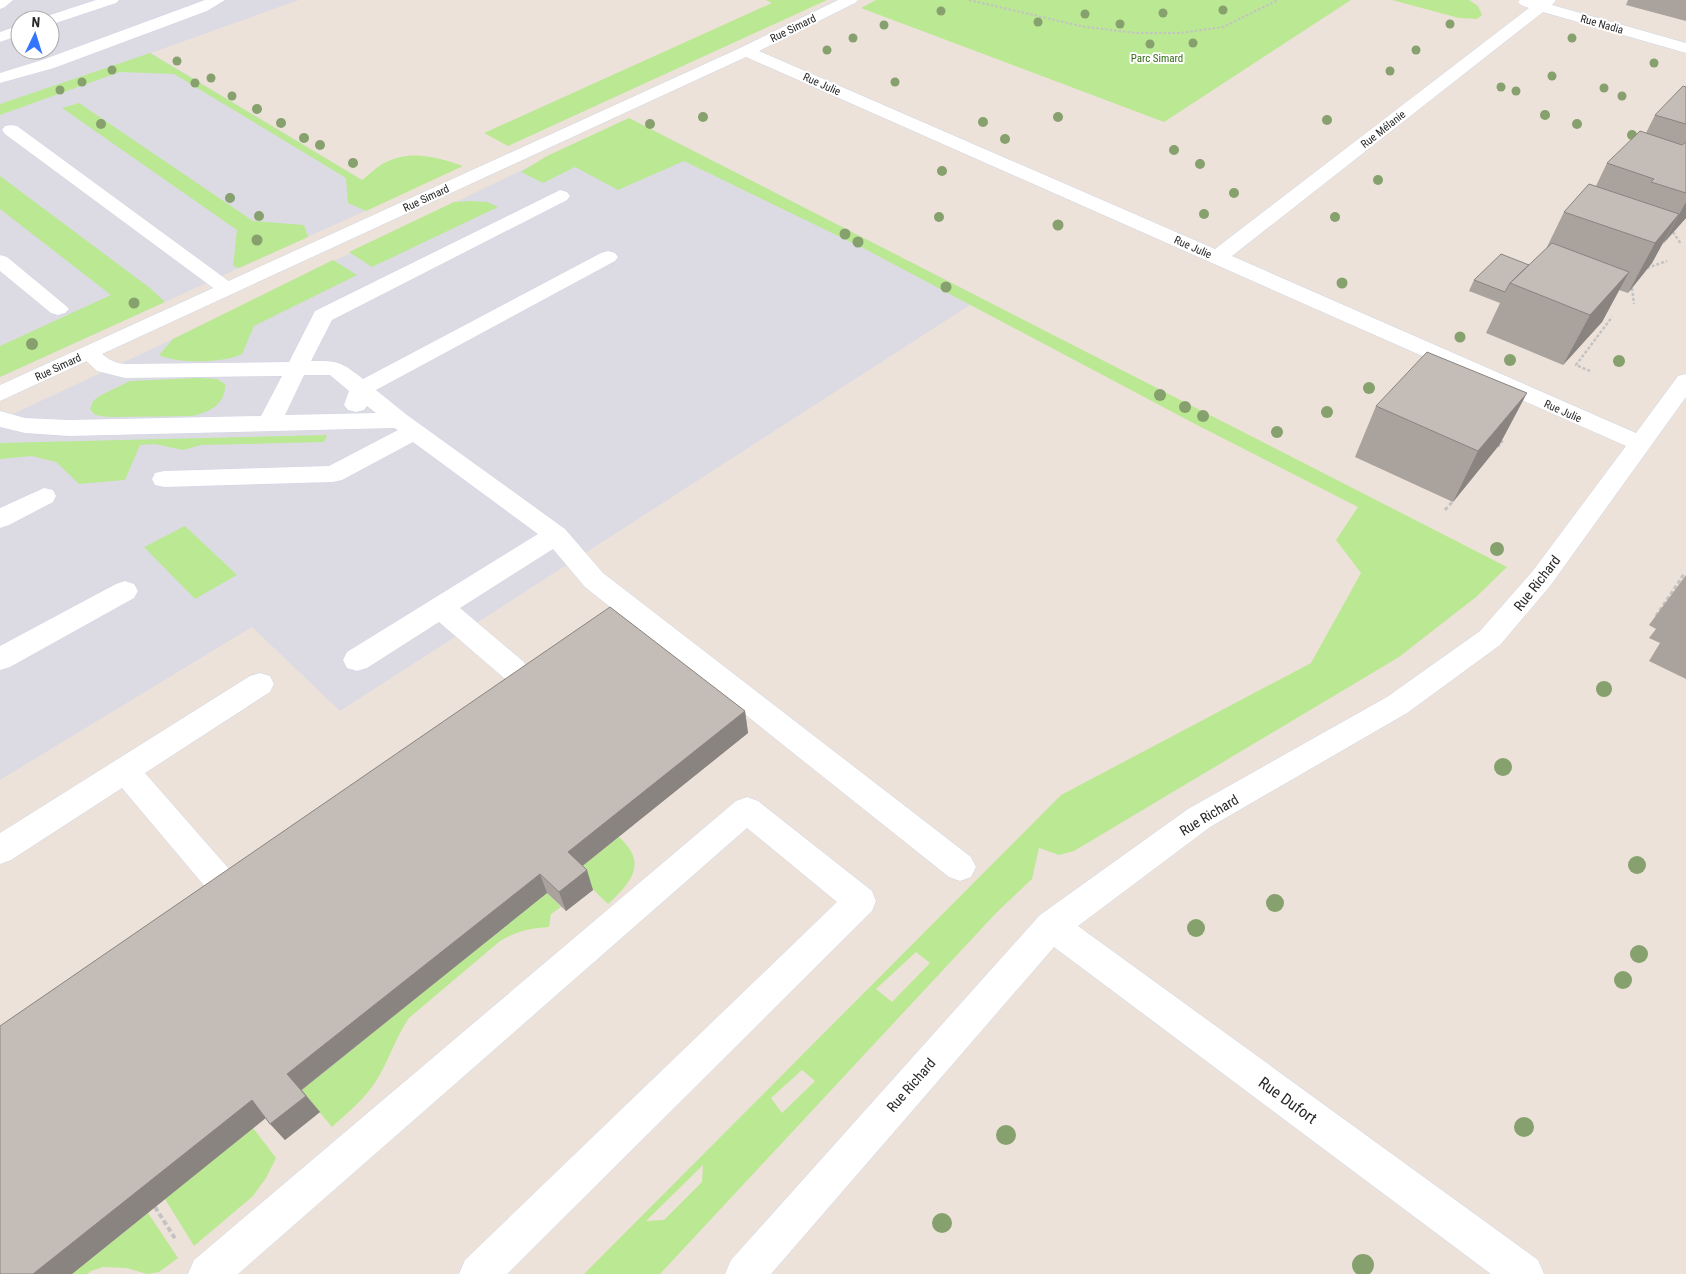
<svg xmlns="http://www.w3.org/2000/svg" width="1686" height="1274" font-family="'Roboto Condensed',sans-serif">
	<rect width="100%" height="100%" fill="#ede2da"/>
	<path fill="#dcdbe4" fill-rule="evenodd" d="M0,0H299L151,53L362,180L400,195L0,377ZM20,20H50V50H20Z
		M629,118L981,298L340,711L252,627L0,780V420L173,339Z"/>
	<path fill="#bbe892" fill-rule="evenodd" d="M766,0H827L508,146L484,133L772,3Z
		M876,0H1351L1164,122L861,8Z
		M1392,0H1469L1478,6L1482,15L1477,19L1459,18Z
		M150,53L362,180C369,175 376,167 384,163C411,149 437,157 463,166L366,211L348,203L346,178L174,74L120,72L0,115V104Z
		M79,103L253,221L304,225L308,237L239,268L233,266L237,230L62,108Z
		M629,118L1507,567L1476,597L1399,657L1074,851L1059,855L1039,848L1032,879L997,912L660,1274H584L1061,795L1311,663L1361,573L1336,540L1358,507L1195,424L865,249L684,161L618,190L575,167L543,183L521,172L547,156ZM916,952L930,963L892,1002L876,989ZM802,1070L815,1081L782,1113L771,1098ZM703,1165L702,1182L664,1220L646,1221Z
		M0,176L150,288L165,302L0,377V346L111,295L0,209Z
		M471,201L487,202L498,207L372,267L349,252L454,202Z
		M333,260L357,275L254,326L242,354C224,363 177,364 159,355L173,339Z
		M197,378L217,379L225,384C226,404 209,413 191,416L108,417L95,415L90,409L93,401L101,395L130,381Z
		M327,435L324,442L201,445L183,450L155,444L140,445L125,480L79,484L56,462L32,456L0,459V443Z
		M185,526L237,575L195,599L144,547Z
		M619,837C648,863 632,882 608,904L575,872Z
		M547,893L561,907L551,914L549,927C530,928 517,931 500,941L409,1018C395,1038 389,1061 376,1081C365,1099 347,1113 332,1127L301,1090Z
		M253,1128L276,1158L266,1178L253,1196L194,1246L165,1199Z
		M148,1213L178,1258L159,1272L147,1274L127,1268L103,1267L91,1271L87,1274H72Z"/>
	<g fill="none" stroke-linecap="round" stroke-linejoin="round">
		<defs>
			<path id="lane" d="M0,0H13L5,7L0,9Z
				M96,0H119L116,3L50,25V20H42L44,17Z
				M205,0H225L207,11L54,68L0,83V73L42,60Z
				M20,25V35L0,42V32Z
				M11,125L17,126L234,285L237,289L234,293L227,295L220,293L5,134L2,130L5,126Z
				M560,190L567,192L570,196L567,200L332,320L311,361C339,361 340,361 363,379L601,253L608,251L615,253L618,257L615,261L376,390L407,415L565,529L603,573L971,857L976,867L971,877L960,881L949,877L585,587L553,549L460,608L524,662L528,670L524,678L514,681L504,678L439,622L367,668L357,671L347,668L343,660L347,652L538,534L413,442L342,480L333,482L164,487L155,485L152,479L155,473L164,471L329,466L398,430L394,428L69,436L25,433L0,427V411L25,418L69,420L261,416L282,376L125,378L97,371L78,353L81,348C100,344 99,355 113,361C116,363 121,363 125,364L289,362L315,311ZM304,375H330L349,391L344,405L348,410L356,412L364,410L367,406L376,413L285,415Z
				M0,255L7,257L65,305L69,309L65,313L58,315L51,313L0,271Z
				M44,488L53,490L56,496L53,502L9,525L0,528V508Z
				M125,581L134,584L138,591L134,598L10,667L0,670V646L116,584Z
				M260,673L270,676L274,684L270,692L145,773L229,869L234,879L229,889L218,893L207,889L122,788L11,860L0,864V833L250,676Z
				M747,797L758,801L872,891L876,901L872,911L507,1274H459L465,1260L837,902L747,828L238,1274H188L194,1260L736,801Z"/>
			<path id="street" d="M838,0H858L855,3L759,51L1215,249L1529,8L1521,5L1518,2L1520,0H1556L1552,5L1686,43V53L1543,12L1232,256L1636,433L1678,376L1686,374V397L1550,586L1500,645L1407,713L1210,827L1078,926L1538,1260L1544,1274H1491L1054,947L771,1274H725L731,1260L1040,915L1188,809L1387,697L1480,631L1532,572L1626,446L746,57L0,401V385L740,48Z"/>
		</defs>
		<use href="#lane" stroke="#cfd6e4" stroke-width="1"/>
		<use href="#street" stroke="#cfd6e4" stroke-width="1"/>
		<path stroke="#c3c3c3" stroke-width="2" stroke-dasharray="2.5 2" stroke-linecap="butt" d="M969,0L1085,27L1137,33H1180L1223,27L1278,0"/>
		<path stroke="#c3c3c3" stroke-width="2.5" stroke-dasharray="3 2" stroke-linecap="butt" d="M1673,232L1681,244
			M1647,268L1667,261
			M1632,288L1634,304
			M1590,371L1576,365L1612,317
			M1498,447L1504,439"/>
		<path stroke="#c3c3c3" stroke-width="3" stroke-dasharray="4 2.5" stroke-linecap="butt" d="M1445,510L1454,500
			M1656,616L1684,574"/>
		<path stroke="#c3c3c3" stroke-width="4" stroke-dasharray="5 3" stroke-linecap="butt" d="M155,1207L176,1240"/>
		<use href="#lane" fill="#fff" fill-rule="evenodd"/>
		<use href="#street" fill="#fff" fill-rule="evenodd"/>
	</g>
	<g fill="#86a16d">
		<circle cx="1223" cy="10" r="4.5"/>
		<circle cx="941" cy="11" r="4.5"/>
		<circle cx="1163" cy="13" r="4.5"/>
		<circle cx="1085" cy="14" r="4.5"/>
		<circle cx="1038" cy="22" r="4.5"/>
		<circle cx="1120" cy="24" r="4.5"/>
		<circle cx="1450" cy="24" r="4.5"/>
		<circle cx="884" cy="25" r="4.5"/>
		<circle cx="853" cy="38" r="4.5"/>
		<circle cx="1572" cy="38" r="4.5"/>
		<circle cx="1193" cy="43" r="4.5"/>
		<circle cx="1150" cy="44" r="4.5"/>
		<circle cx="827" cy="50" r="4.5"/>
		<circle cx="1416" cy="50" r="4.5"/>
		<circle cx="177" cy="61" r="4.5"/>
		<circle cx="1654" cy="63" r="4.5"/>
		<circle cx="112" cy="70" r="4.5"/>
		<circle cx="1390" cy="71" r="4.5"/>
		<circle cx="1552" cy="76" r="4.5"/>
		<circle cx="211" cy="78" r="4.5"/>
		<circle cx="82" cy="82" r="4.5"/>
		<circle cx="895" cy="82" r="4.5"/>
		<circle cx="195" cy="83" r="4.5"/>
		<circle cx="1501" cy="87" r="4.5"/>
		<circle cx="1604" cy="88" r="4.5"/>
		<circle cx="60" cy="90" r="4.5"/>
		<circle cx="1516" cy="91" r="4.5"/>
		<circle cx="232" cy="96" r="4.5"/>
		<circle cx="1622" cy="96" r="4.5"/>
		<circle cx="257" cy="109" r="5"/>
		<circle cx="1545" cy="115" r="5"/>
		<circle cx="703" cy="117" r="5"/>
		<circle cx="1058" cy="117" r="5"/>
		<circle cx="1327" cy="120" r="5"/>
		<circle cx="983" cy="122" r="5"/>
		<circle cx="281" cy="123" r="5"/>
		<circle cx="101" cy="124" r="5"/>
		<circle cx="650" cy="124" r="5"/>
		<circle cx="1577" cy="124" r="5"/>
		<circle cx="1632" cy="135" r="5"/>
		<circle cx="304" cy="138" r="5"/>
		<circle cx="1005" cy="139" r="5"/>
		<circle cx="320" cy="145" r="5"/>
		<circle cx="1174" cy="150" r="5"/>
		<circle cx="353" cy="163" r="5"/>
		<circle cx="1200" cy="164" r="5"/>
		<circle cx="942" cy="171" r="5"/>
		<circle cx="1378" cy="180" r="5"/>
		<circle cx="1234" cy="193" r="5"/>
		<circle cx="230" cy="198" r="5"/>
		<circle cx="1204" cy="214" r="5"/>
		<circle cx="259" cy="216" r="5"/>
		<circle cx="939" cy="217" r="5"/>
		<circle cx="1335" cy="217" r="5"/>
		<circle cx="1058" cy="225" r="5.5"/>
		<circle cx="845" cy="234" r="5.5"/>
		<circle cx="257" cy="240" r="5.5"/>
		<circle cx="858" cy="242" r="5.5"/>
		<circle cx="1342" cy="283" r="5.5"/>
		<circle cx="946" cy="287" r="5.5"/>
		<circle cx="134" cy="303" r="5.5"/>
		<circle cx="1460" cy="337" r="5.5"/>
		<circle cx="32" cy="344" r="6"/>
		<circle cx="1510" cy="360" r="6"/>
		<circle cx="1619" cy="361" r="6"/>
		<circle cx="1369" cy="388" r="6"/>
		<circle cx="1160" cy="395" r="6"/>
		<circle cx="1185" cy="407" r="6"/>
		<circle cx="1327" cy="412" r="6"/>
		<circle cx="1203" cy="416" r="6"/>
		<circle cx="1277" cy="432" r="6"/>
		<circle cx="1497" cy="549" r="7"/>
		<circle cx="1604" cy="689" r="8"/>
		<circle cx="1503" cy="767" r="9"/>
		<circle cx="1637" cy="865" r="9"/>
		<circle cx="1275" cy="903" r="9"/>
		<circle cx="1196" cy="928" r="9"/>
		<circle cx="1639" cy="954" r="9"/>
		<circle cx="1623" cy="980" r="9"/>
		<circle cx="1524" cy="1127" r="10"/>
		<circle cx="1006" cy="1135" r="10"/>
		<circle cx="942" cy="1223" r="10"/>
		<circle cx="1363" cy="1265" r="11"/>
	</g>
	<path fill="#a9a29d" d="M1628,0H1686V21L1626,5Z
		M1686,87V218L1662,244L1652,263L1628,293L1619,290L1602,322L1563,365L1486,333L1500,303L1469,291L1474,280L1529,265L1546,249L1564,212L1596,186L1607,163L1646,133L1655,115Z
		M1376,406L1500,444L1453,502L1355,457Z
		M1686,575V679L1649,661L1660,643L1649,638L1656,629L1649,625Z
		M745,711L748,733L582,866L593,890L566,911L547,893L302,1090L320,1112L285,1140L266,1118L72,1274H0Z"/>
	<path fill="#898480" d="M1686,202V218L1663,244Z
		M1679,214L1652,263L1628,293L1655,243Z
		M1629,272L1602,322L1563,365L1590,315Z
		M1527,393L1500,444L1453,502L1478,451Z
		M745,711L748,733L575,872L568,852Z
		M587,870L593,890L566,911L559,892Z
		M540,874L547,893L301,1090L287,1074Z
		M306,1096L320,1112L285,1140L270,1124Z
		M252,1100L268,1116L72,1274H33Z"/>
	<path fill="#c4bcb7" stroke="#898480" d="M1683,86L1686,87V124L1655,115Z
		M1640,131L1682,145L1686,142V193L1651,182L1654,179L1607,163Z
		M1589,184L1679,214L1655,243L1564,212Z
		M1552,243L1629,272L1590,315L1510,283Z
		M1501,254L1529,265L1510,283L1505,292L1474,280Z
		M1427,352L1527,393L1478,451L1376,406Z
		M610,607L745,711L568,852L587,870L559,892L540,874L287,1074L306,1096L270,1124L252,1100L33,1274H0V1026Z"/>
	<g text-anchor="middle" stroke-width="4" stroke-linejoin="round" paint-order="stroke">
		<g font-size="11" fill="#292929" stroke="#fff">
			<text transform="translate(1602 24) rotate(16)" y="4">Rue Nadia</text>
			<text transform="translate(793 28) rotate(-26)" y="4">Rue Simard</text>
			<text transform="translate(822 84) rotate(24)" y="4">Rue Julie</text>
			<text transform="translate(1383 129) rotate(-38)" y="4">Rue Mélanie</text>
			<text transform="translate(426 198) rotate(-25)" y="4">Rue Simard</text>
			<text transform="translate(1193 247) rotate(24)" y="4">Rue Julie</text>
			<text transform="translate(58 367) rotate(-25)" y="4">Rue Simard</text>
			<text transform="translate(1563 411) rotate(24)" y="4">Rue Julie</text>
		</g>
		<g font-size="11" fill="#326b14" stroke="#fff">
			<text x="1157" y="62">Parc Simard</text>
		</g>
		<g font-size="14" fill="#292929" stroke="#fff">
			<text transform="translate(1537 583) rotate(-52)" y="5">Rue Richard</text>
			<text transform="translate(1209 815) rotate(-31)" y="5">Rue Richard</text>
			<text transform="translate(911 1085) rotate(-49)" y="5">Rue Richard</text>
		</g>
		<g font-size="16" fill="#292929" stroke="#fff">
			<text transform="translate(1288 1100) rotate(36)" y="6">Rue Dufort</text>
		</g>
	</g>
	<g transform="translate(35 35) rotate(4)"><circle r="24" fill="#ffffff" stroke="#a9a9a9"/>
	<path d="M0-4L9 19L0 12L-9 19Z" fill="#3475ff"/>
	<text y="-8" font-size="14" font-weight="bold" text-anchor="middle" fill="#292929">N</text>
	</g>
</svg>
